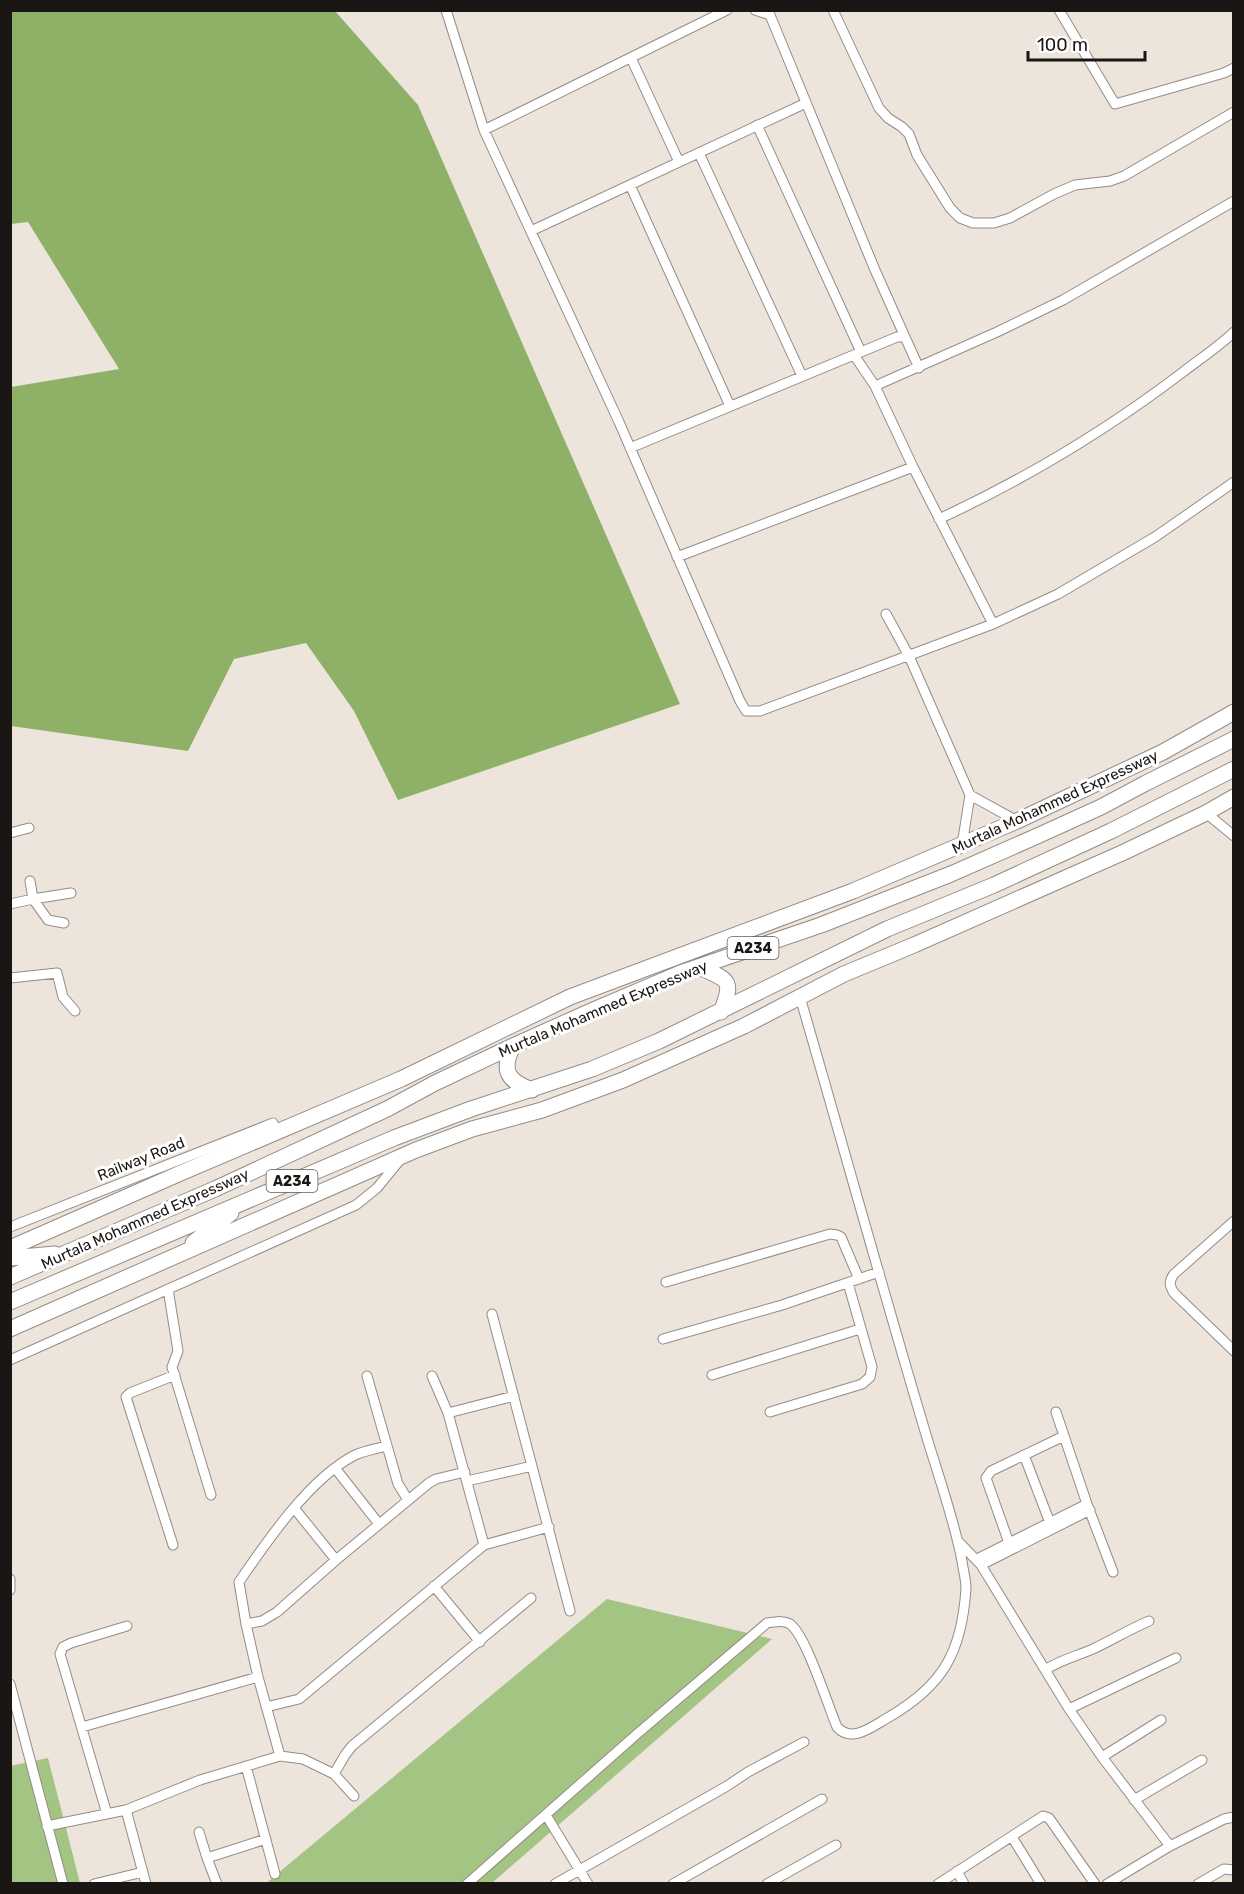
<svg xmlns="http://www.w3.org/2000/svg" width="1244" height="1894" font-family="Rubik,sans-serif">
	<rect width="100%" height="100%" fill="#ede4dc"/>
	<path fill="#a4c484" d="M607,1599L772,1639L492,1883L265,1884Z
		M48,1758L80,1883H11L10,1766Z"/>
	<path fill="#8eb167" d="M11,10L335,11L418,105L680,704L398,800L354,711L306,643L234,659L188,751L11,726V387L119,369L28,222L11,224Z"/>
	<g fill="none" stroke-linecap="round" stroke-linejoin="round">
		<defs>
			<path id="minor" d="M446,10L484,130L619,422L740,701L746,711H760L993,624L913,467L677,557
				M755,10L770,15L875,270L905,337
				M833,10L879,108L888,118L902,127L909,134L917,155L950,208L960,218L973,223H994L1010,218L1054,194L1075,185L1110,181L1124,176L1234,112
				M1059,10L1115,104L1224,73L1234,68
				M631,58L679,162
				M757,125L861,352
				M484,130L727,10
				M699,153L802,376
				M630,185L730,406
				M531,231L806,103
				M854,355L875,386L913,467
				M875,386L997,332L1063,300L1234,201
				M630,448L897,337H905L919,368
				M939,519C1025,479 1107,430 1183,372C1200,359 1218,347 1234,332
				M886,614L909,656L970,795L962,845
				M993,624L1058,594L1155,537L1234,482
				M970,795L1017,821
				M1206,813L1234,836
				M10,833L29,828
				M10,904L33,899L30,881
				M64,923L48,920L33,899L71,893
				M10,978L57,973L63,997L75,1011
				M1234,1221L1174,1274C1169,1281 1169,1285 1174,1293L1234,1351
				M10,1227L273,1123L277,1132
				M666,1282L830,1234L837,1235L841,1237L859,1279
				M168,1289L178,1351L172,1367L211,1495
				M492,1314L570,1611
				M663,1339L782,1305L879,1272
				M10,1360L356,1205L377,1188L400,1160
				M712,1375L860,1329
				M367,1376L398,1484L408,1500
				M432,1376L448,1413
				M770,1412L862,1384L870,1377L872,1367L848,1283
				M1056,1412L1087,1504L1113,1572
				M1024,1455L1050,1523
				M335,1468L379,1524
				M467,1481L532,1466
				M294,1508L336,1560
				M958,1541L981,1565L1069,1709L1102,1757L1170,1846L1107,1884
				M1009,1543L986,1478L991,1471L1064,1436
				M173,1545L126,1397L130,1393L175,1375
				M484,1545L448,1413L514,1396
				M977,1559L1087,1504
				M981,1565L1090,1510
				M10,1579V1590
				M434,1586L480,1642
				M246,1624L262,1621L277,1612L336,1560L429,1483L436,1479L465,1472
				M1045,1670C1060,1660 1077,1656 1093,1649C1112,1640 1130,1629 1149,1621
				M10,1684L63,1884
				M266,1707L299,1699L484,1545L549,1527
				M1069,1709L1176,1658
				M82,1727L258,1677
				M280,1756L258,1677L246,1624L239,1582C267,1541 310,1478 355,1455C364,1451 376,1449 386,1446
				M1102,1757L1161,1720
				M246,1766L275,1874
				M334,1774L345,1755L352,1746L531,1598
				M1134,1800L1202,1760
				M126,1810L146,1884
				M107,1814L60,1654L63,1647L71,1643L127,1626
				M546,1815L588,1884
				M47,1826L126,1810L200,1780L280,1756L303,1759L334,1774L354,1796
				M199,1832L207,1858L217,1884
				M1012,1837L1041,1884
				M1170,1846L1224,1819L1234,1817
				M207,1858L266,1839
				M957,1871L964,1884
				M94,1884L143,1872
				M467,1884L637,1734L767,1623C776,1622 782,1620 790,1624C806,1635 828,1706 837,1727C852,1744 873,1726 889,1717C944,1685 962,1651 966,1588C966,1579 963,1570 962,1561C953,1514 935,1467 922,1421C880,1280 841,1138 800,997
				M555,1884L727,1786L748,1772L804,1742
				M673,1884L822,1799
				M767,1884L836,1845
				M938,1884L1043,1816L1049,1818L1095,1884
				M1198,1884L1224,1869L1234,1870"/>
			<path id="highway" d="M699,967C729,980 734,980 721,1012
				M513,1046C501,1070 507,1081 532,1090
				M193,1243L231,1213
				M10,1248L183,1172L401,1079L570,997L853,891L1017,821L1163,752L1234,712
				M10,1258L55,1254
				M10,1277L215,1189L387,1109L435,1083L513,1046L591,1011L683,972L821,925L951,874L1035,837L1101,807L1146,783L1234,739
				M10,1302L394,1138L471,1109L592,1069L659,1041L887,929L994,885L1111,831L1234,769
				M10,1329L416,1150L472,1129L542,1110L623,1080L744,1026L844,974L914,945L1122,853L1206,813L1234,797"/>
		</defs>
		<use href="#minor" stroke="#948c85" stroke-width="11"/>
		<use href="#highway" stroke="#948c85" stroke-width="17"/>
		<use href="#minor" stroke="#fff" stroke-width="9"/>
		<use href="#highway" stroke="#fff" stroke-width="15"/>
	</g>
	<g text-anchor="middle" stroke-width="6" stroke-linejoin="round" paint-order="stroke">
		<g fill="#fff" stroke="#5e5c5a" stroke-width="1.5">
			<rect x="727.5" y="937" width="51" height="22" rx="4.5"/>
			<rect x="266.5" y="1170" width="51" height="22" rx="4.5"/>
		</g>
		<g font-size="14" font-weight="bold" fill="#191613">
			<text x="753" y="953">A234</text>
			<text x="292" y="1186">A234</text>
		</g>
		<g font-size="15" fill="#191613" stroke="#fff">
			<text transform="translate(1055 802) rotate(-25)" y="5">Murtala Mohammed Expressway</text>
			<text transform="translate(603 1009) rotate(-23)" y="5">Murtala Mohammed Expressway</text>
			<text transform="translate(141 1159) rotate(-22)" y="5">Railway Road</text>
			<text transform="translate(145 1219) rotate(-24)" y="5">Murtala Mohammed Expressway</text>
		</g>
	</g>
	<rect width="1244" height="1894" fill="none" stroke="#191613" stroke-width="24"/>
	<path d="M1028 51v9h117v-9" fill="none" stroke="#191613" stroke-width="3"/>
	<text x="1037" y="51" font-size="18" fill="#191613" stroke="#ffffff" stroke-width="4.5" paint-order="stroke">100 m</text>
</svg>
